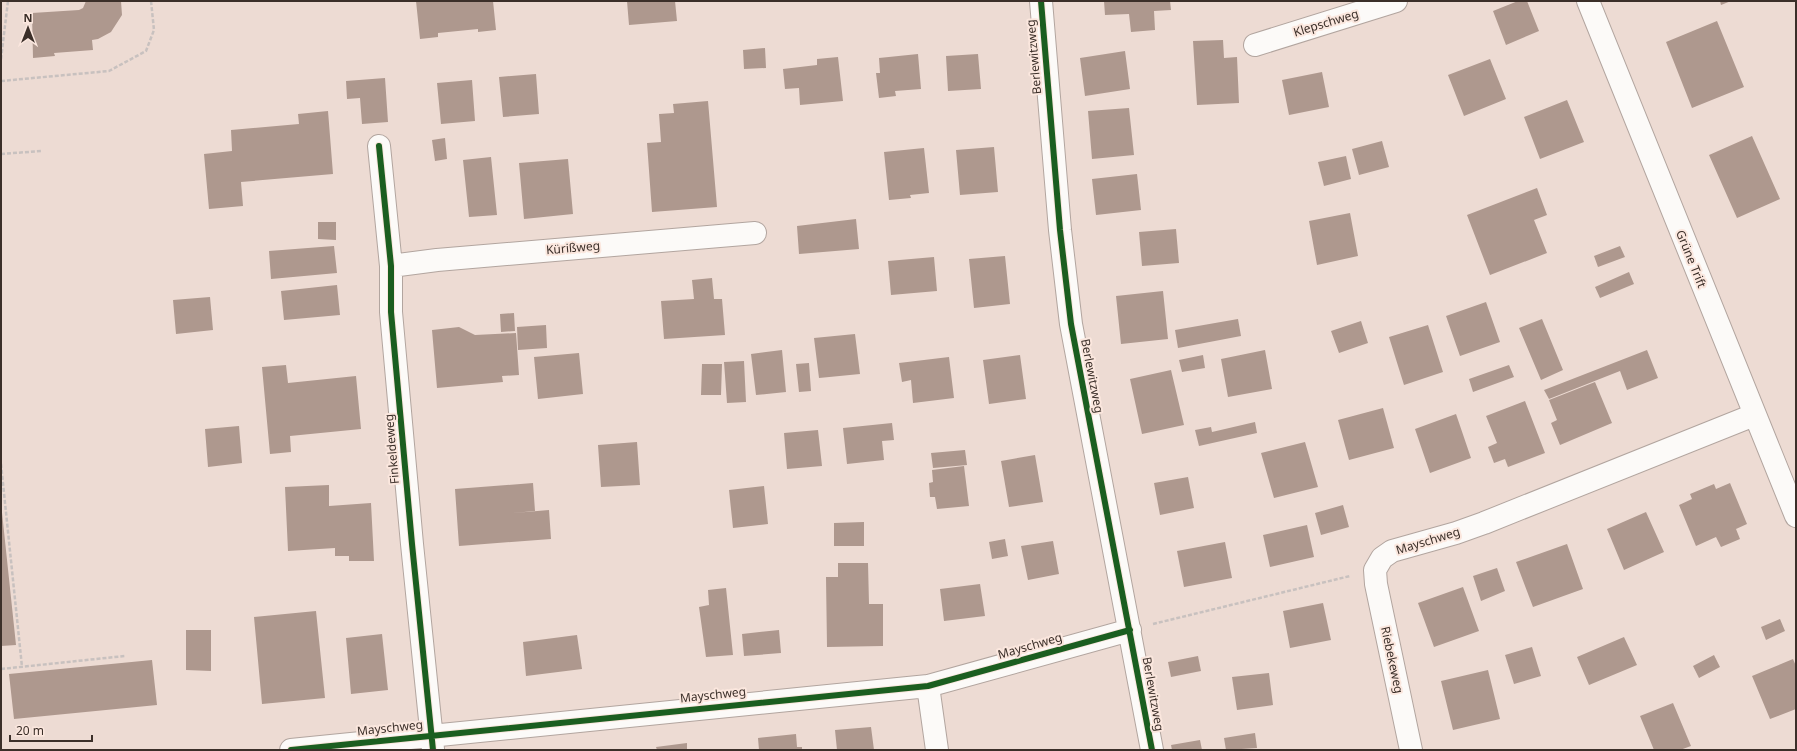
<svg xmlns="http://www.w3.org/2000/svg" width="1797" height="751" font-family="'Noto Sans',sans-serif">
	<rect width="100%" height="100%" fill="#eddbd3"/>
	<path fill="#ae988e" d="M86,1H121L122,15L111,32L98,39L92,40L93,50L54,53L55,56L33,58L32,13L79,10L83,8Z
		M416,1H493L496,30L478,32V29L438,33V37L420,39Z
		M627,1H675L677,21L629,25Z
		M1104,1H1170L1171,10L1154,11L1155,30L1131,32L1129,14L1105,15Z
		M1518,1H1527L1539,31L1506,45L1493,11Z
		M1720,1H1731L1721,5Z
		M1717,21L1744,87L1692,108L1666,42Z
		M1223,40L1224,58L1237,57L1239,103L1197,105L1193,41Z
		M765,48L766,68L744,69L743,50Z
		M1125,51L1130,89L1085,96L1080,58Z
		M918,54L921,89L895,91L896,96L879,98L876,73H880L879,58Z
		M978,54L981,89L948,91L946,56Z
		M838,57L843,101L800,105L799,88L785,89L783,69L817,65V59Z
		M1490,59L1506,99L1464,116L1448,75Z
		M1322,72L1329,107L1289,115L1282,80Z
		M536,74L539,114L503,117L499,77Z
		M385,78L388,122L362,124L360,98L347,99L346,81Z
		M472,80L475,121L441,124L437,83Z
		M1567,100L1584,142L1540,159L1524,117Z
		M708,101L717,207L652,212L647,143L661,142L659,114L674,113L673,104Z
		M1129,108L1134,155L1092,159L1088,111Z
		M328,111L333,174L241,182L243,206L209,209L204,154L232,151L231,130L299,124L298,114Z
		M1752,136L1780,199L1737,218L1709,155Z
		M445,138L447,159L435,161L432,140Z
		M1382,141L1389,167L1359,175L1352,149Z
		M994,147L998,192L960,195L956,150Z
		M924,148L929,193L910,195L911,198L889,200L884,152Z
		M1346,156L1351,179L1324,186L1318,162Z
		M491,157L497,215L469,217L463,160Z
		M568,159L573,214L524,219L519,163Z
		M1137,174L1141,210L1096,215L1092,179Z
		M1537,188L1547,215L1534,220L1547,253L1490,275L1467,215Z
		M1350,213L1358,256L1317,265L1309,221Z
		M856,219L859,249L799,254L797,226Z
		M318,222H336V240L318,239Z
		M1176,229L1179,263L1142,266L1139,232Z
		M334,246L337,273L271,279L269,251Z
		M1620,246L1625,257L1598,267L1594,256Z
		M1005,256L1010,304L974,308L969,259Z
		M934,257L937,291L891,295L888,261Z
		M1629,272L1634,284L1600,298L1595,287Z
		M712,278L714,299H722L725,335L664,339L661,301L694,299L692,280Z
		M337,285L340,315L284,320L281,291Z
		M1163,291L1168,339L1121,344L1116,296Z
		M210,297L213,330L176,334L173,300Z
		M1486,302L1500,342L1460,356L1446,316Z
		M514,313L515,331L501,332L500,314Z
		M1238,319L1241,336L1178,348L1175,330Z
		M1542,319L1563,370L1541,380L1519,328Z
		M1361,321L1368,343L1339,353L1331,331Z
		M546,325L547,348L518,350L517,327Z
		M1428,325L1443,372L1404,385L1389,337Z
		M459,327L475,335L516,333L519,375L502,376L503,382L437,388L432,330Z
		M855,334L860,374L819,378L814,338Z
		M782,350L786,392L756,395L751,354Z
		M1265,350L1272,389L1228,397L1221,359Z
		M1647,350L1658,378L1627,390L1620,371L1549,399L1544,390Z
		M579,353L583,394L538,399L534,357Z
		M1020,355L1026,399L989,404L983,360Z
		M1203,355L1205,368L1182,372L1179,360Z
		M949,357L954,398L913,403L911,380L902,382L899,363Z
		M744,361L746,402L727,403L724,362Z
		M809,363L811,391L799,392L796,364Z
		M702,364H722L721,395H701Z
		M286,365L288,383L356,376L361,429L290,436L291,452L270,454L262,367Z
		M1509,365L1514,377L1473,392L1469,379Z
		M1171,370L1184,425L1142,434L1130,379Z
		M1595,382L1612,423L1560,445L1551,423L1557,420L1549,400Z
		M1525,401L1545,453L1508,467L1505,459L1494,463L1488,447L1497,443L1486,416Z
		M1383,408L1394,448L1349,460L1338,420Z
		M1456,414L1471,458L1430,473L1415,429Z
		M1255,422L1257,433L1199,446L1195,430L1211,427L1212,432Z
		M892,423L894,440L882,441L884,460L847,464L843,428Z
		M239,426L242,463L208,467L205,429Z
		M818,430L822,466L787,469L784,433Z
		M637,442L640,485L601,487L598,445Z
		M1305,442L1318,487L1274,498L1261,453Z
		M965,450L967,465L933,468L931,453Z
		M1035,455L1043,502L1009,507L1001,461Z
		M964,466L969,506L937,509L935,497H930L929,483L933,482L932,470Z
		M1188,477L1194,508L1160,515L1154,483Z
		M533,483L535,511L502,514L549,510L551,539L459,546L455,489Z
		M1730,483L1747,524L1736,529L1740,539L1721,547L1716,537L1696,546L1679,505L1692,499L1690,494L1714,484L1716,489Z
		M329,485V506L371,503L374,561H349V556H335V548L288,551L285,487Z
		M764,486L768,524L733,528L729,490Z
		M1,503L16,645L1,646Z
		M1343,505L1349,527L1321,535L1315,513Z
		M1646,512L1664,552L1624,570L1607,529Z
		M864,522V546H834V523Z
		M1307,525L1314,557L1270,567L1263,535Z
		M1005,539L1008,556L992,559L989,542Z
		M1053,541L1059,574L1028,580L1021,546Z
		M1225,542L1232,578L1184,587L1177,551Z
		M1567,544L1583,589L1533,607L1516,562Z
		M838,563H868L869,604H883V646L827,647L826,577H838Z
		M1497,568L1505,591L1481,601L1473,576Z
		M980,584L985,616L944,621L940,589Z
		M1463,587L1479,631L1434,647L1418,603Z
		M726,588L733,655L706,657L699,607L709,605L708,590Z
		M1323,603L1331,640L1290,648L1283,611Z
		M316,611L325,698L262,704L254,617Z
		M1780,619L1785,631L1766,640L1761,627Z
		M186,630H211V671L186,670Z
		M779,630L781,653L744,656L742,634Z
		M382,634L388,690L351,694L346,638Z
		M577,635L582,669L526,676L523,642Z
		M1624,637L1637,665L1589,685L1577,657Z
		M1532,647L1541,676L1514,684L1505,655Z
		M1714,655L1720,667L1699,678L1693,666Z
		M1198,656L1201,671L1171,677L1168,662Z
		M1793,659L1796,666V709L1770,719L1752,676Z
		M152,660L157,705L14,719L9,674Z
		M1488,670L1500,719L1453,730L1441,681Z
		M1269,673L1273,705L1237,710L1232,677Z
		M1673,703L1691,746L1680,750H1654L1640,716Z
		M871,727L874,750H837L835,730Z
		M1255,733L1257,748L1226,750L1224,738Z
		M796,734L797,747H802V750H759L758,738Z
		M1200,740L1202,750H1172L1171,745Z
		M687,743V750H657L656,747Z"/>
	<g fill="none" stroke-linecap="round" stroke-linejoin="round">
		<defs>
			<path id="minor" d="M1041,1L1060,230L1071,324L1152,750
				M1588,1L1796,516
				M1255,45L1396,1
				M379,146L391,266V312L412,544L433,749
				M391,266L437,260L755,233
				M928,686L937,750
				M291,750L928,686L1130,630
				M1411,750L1376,584L1375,570L1382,558L1392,551L1456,533L1484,523L1754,415"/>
		</defs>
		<use href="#minor" stroke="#b2a59f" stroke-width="24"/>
		<path stroke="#c8c1bf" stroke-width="2.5" stroke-dasharray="4 2" stroke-linecap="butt" d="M1,59L8,1
			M1,81L109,71L146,51L154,30L151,1
			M1,154L41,151
			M1,464L22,667
			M1153,624L1350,576
			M1,669L125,656"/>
		<use href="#minor" stroke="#fcfaf8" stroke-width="22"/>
		<defs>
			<path id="cycleway" d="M1041,1L1060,230L1071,324L1152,750
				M379,146L391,266V312L412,544L433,750
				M291,750L928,686L1130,630"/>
		</defs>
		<use href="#cycleway" stroke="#fbe7de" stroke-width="8"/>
		<use href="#cycleway" stroke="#1b5e20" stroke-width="6"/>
	</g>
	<g text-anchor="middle" stroke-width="4" stroke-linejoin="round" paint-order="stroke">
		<g font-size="12" fill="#3b2f29" stroke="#fbe7de">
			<text transform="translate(1326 23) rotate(-17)" y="4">Klepschweg</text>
			<text transform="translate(1034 57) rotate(-95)" y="4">Berlewitzweg</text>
			<text transform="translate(573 248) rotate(-5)" y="4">Kürißweg</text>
			<text transform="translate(1691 259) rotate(68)" y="4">Grüne Trift</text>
			<text transform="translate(1092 376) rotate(79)" y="4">Berlewitzweg</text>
			<text transform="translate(392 449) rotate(-95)" y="4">Finkeldeweg</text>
			<text transform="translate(1428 541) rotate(-17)" y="4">Mayschweg</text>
			<text transform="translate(1030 646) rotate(-16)" y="4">Mayschweg</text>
			<text transform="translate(1392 660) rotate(78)" y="4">Riebekeweg</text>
			<text transform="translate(1153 694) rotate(80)" y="4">Berlewitzweg</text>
			<text transform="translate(713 695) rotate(-6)" y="4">Mayschweg</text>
			<text transform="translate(390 728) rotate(-6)" y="4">Mayschweg</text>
		</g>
	</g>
	<rect width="1797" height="751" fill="none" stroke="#3b2f29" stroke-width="4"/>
	<g transform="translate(28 28)" stroke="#fbe7de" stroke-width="3" paint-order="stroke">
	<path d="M0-3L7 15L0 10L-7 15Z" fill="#3b2f29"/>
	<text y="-6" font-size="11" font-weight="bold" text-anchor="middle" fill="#3b2f29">N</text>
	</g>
	<path d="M10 735v6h82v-6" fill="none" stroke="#3b2f29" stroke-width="2"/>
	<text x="16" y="735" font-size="12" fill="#3b2f29" stroke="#fbe7de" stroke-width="3" paint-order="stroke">20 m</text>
</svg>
